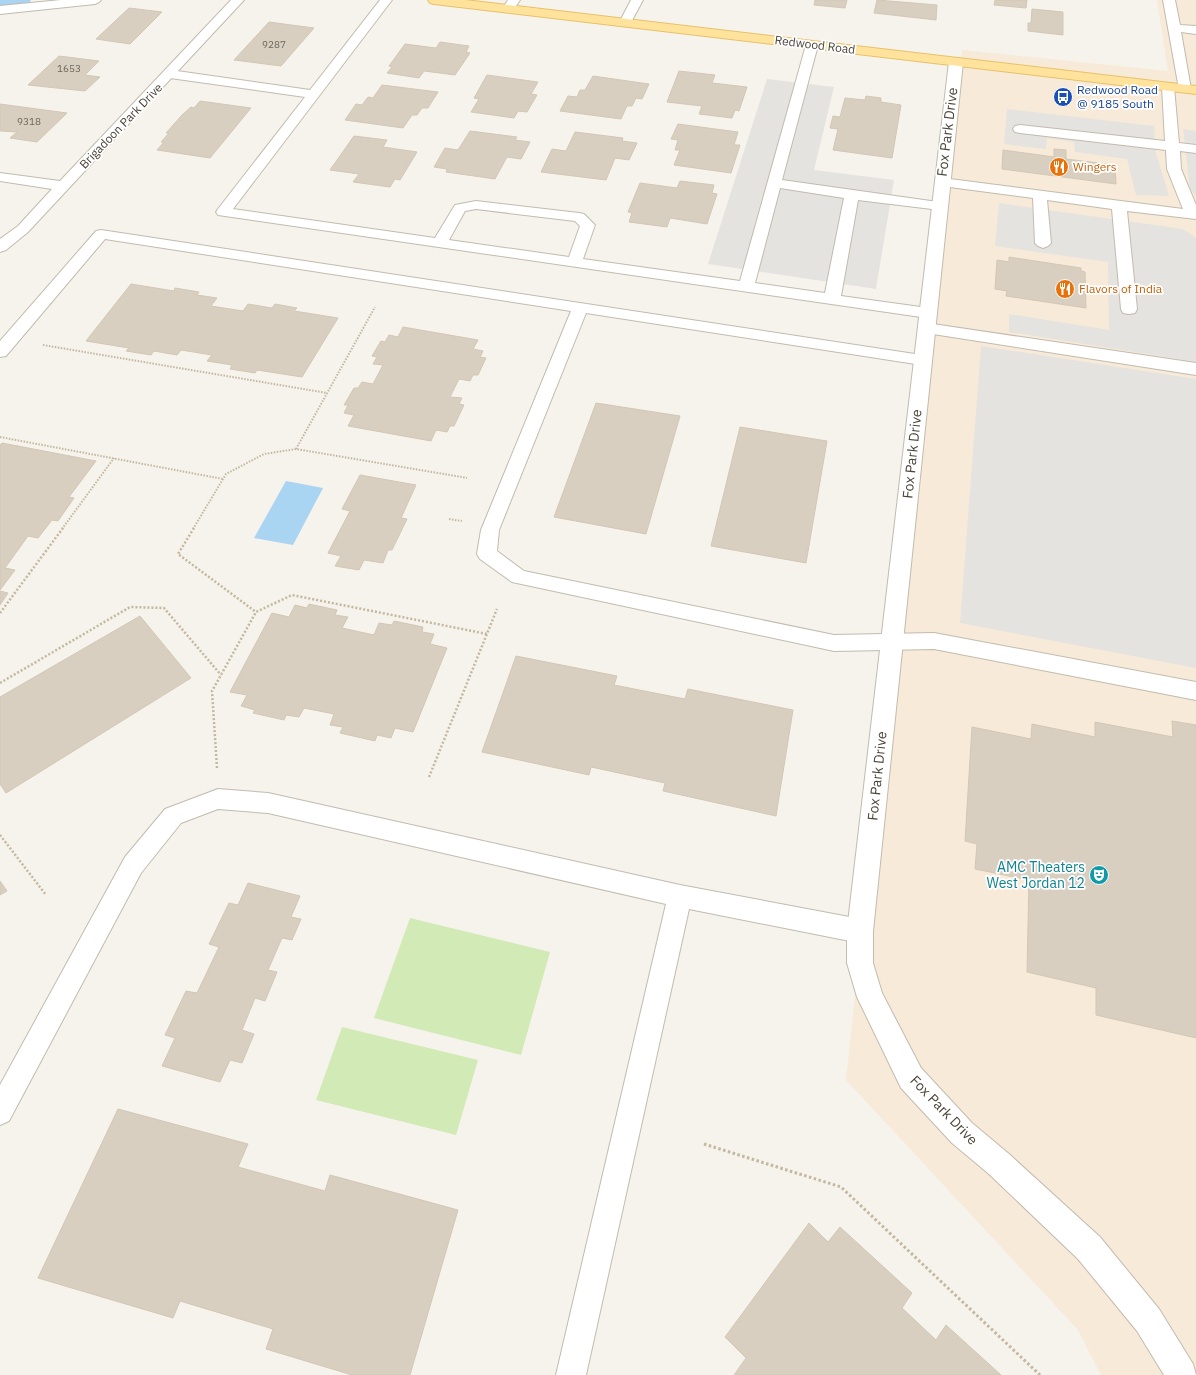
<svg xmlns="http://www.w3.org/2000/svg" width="1196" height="1375" font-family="'IBM Plex Sans',sans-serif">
	<rect width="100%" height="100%" fill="#f6f3ec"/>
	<path fill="#f7ead8" d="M1157,0H1196V1375H1101L1078,1330L846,1080L910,477L962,50L1168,71Z"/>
	<path fill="#d2eab5" d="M410,918L550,952L521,1055L374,1018Z
		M342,1027L478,1060L456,1135L316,1100Z"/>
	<path fill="#e5e3e0" d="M767,79L834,87L814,170L894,180L876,289L708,264Z
		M1007,109L1154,126L1156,153L1169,196L1136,195L1127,159L1075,152L1074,142L1047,138L1046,149L1004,144Z
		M1183,129L1196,131V196L1190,189Z
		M999,203L1183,229L1196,238V362L1009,332V314L1109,330L1108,262L995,246Z
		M981,346L1196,379V668L960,623Z"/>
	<path fill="#a9d4f2" d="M286,481L323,488L293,545L254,538Z"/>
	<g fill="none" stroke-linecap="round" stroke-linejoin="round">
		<path fill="#a9d4f2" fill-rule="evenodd" d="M0,0H31L28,5L0,10Z"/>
	</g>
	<path fill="#d8cfc1" stroke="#d3c7b4" d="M815,0H847L845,8L814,5Z
		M877,0L937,5L936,20L874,13Z
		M995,0H1027L1026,8L994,5Z
		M129,8L162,12L130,44L96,39Z
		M1032,9L1063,12V35L1028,31V23H1031Z
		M269,22L314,28L281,66L234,60Z
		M440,42L469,46L466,52L470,53L455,75L424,71L419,78L387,73L392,67L389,66L405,44L436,48Z
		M59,56L99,61L85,75L100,77L85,91L28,85Z
		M679,71L715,75L712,83L747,87L739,111L735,110L732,118L699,114L702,106L667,102Z
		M487,75L538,82L531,94L537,95L527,112L518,111L514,118L471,112L479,99L474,98Z
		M593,76L649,84L642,99L636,98L632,106H627L621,119L560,111L568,96L577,97L580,90H585Z
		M382,85L438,92L428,108H422L417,115H412L403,128L345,120L356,104L362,105L368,97L373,98Z
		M866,96L881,98V102L901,105L892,158L833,150L838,129L830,128L833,116L840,117L845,98L865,100Z
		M200,101L251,108L210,158L157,150L164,142H161L169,133H166L182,115L191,107L194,108Z
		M0,104L67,113L37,142L10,138L17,132L0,131Z
		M678,124L738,132L734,145H740L731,173L674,165L680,150H675L678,140L671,139Z
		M470,131L517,137L515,140L530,142L521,159L507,157L495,179L446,172L447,169L434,167L445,148L458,150Z
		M575,132L623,138L622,141L637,143L629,160L615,158L606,180L541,172L552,149L566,151Z
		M354,136L387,140L383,147L417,152L400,180L395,179L390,187L353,182L359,174L330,170Z
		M1054,149L1066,150V159L1115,165L1116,184L1002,169L1003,150L1054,157Z
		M680,181L714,185L712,193L717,194L707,224L670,218L667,227L629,222L632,213L628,212L640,183L677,188Z
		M1009,257L1081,268V271L1085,272L1086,308L1006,296L1007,291L995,289L997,260L1009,262Z
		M131,284L174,291L175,288L199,292L197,295L217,298L211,306L243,311L248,304L272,308L275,304L297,308L294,311L338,318L302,377L257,370L255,373L230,369L232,365L207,361L212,355L181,350L177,355L154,351L151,355L126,351L129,348L86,341Z
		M403,327L478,340L473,349L483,351L480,357L486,358L478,375H473L470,381L459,379L450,397L462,398L459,404L464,405L454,426H450L447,432L436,430L431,441L348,426L354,415L344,413L348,405H344L354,388H358L362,382L373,384L383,365L373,364L377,357L372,356L381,341L385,342L389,335L398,337Z
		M596,403L680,416L646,534L554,517Z
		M740,427L827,441L806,563L711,546Z
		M2,443L96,461L69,497L74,498L58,521L52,520L38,538L28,536L5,568L15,570L0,590V445Z
		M360,475L416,485L401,518L407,519L392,550H388L383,563L364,560L359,570L335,566L341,556L328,553L350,511L342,509Z
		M0,591L8,593L0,605Z
		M309,604L337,610L335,615L348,617L342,628L374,635L379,623L392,625L394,621L423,627L422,632L434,634L430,644L447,648L413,732L395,728L391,738L377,735L375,741L340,733L343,727L330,725L334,714L304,708L299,717L286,715L284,720L253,713L255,710L241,706L247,695L230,692L272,613L289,617L295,605L307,608Z
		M140,616L191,678L6,793L0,784V697Z
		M516,656L617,676L614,685L685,699L688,689L793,710L776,816L663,791L665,783L591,767L589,775L482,752Z
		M1172,721L1196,725V1038L1096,1015V988L1027,972L1029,880L975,869L977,844L965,841L972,727L1031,739L1032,724L1095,737V722L1173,737Z
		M0,881L7,891L0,895Z
		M248,883L300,896L291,917L301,919L292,940L282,938L268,970L277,972L265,1001L255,998L242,1030L254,1034L242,1063L230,1060L220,1082L162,1066L175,1038L165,1035L186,991L197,993L219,947L209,944L229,903L238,905Z
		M118,1109L248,1144L238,1167L325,1191L330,1175L458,1210L410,1375H352L266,1349L273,1329L180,1301L173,1318L38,1278Z
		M809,1223L828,1242L840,1227L912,1293L902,1308L936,1340L946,1325L1001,1375H734L746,1358L725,1337Z"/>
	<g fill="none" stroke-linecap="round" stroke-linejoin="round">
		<defs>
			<path id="lane" d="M61,0H101L99,2L95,4L0,14V6Z
				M380,0H392L233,209L435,238L455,205L476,201L579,213L584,214L595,225L583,259L740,281L806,45L808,42H816L818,45L782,180L945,203L947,206L945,209L940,210L858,200L841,296L928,308L934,309L936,313L934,317L928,318L218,215L216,212L218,209L305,97L170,78L165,77L164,74L165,71L170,70L310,90ZM780,188L844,198L825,293L755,283ZM476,209L575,221L580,226L569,257L449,240L465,211Z
				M508,0H520L512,12H504L502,9Z
				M631,0H643L629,26H621L619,23Z
				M1163,0H1175L1180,25L1196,26V34L1181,32L1191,89L1190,92H1180L1179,89Z
				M1168,83L1173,84L1174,87L1179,143L1196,145V153L1180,151L1181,169L1196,205V219L1127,211L1137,309L1135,313L1129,314L1123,313L1121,309L1112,209L1047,200L1051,243L1048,246L1043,248L1038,246L1035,243L1033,198L942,186L937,185L935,182L937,179L942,178L1183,209L1167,169L1166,150L1020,133L1015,132L1013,129L1015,126L1020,125L1165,141L1162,87L1163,84Z
				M101,230L928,356L930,360L928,364L922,365L586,313L499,530L497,551L524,571L834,635L934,633L1196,682V700L934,649L834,651L512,582L480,559L477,554L481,530L571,311L105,239L6,356L0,357V341L96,231Z
				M926,323L1196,363V375L920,332L918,328L920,324Z
				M218,789L268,793L680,885L860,919L869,923L872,931L869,939L860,943L689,909L586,1375H556L666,904L268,813L218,809L181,823L141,873L9,1121L0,1125V1085L125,857L165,809Z"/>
			<path id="street" d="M231,0H244L28,232L6,250L0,252V239L18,226L52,189L0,181V173L60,181Z
				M956,58L961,59L963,62L873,931V963L882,993L921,1068L972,1123L1009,1154L1100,1237L1159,1309L1193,1364L1196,1375H1164L1137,1331L1078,1259L989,1174L952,1143L901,1088L857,997L847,963V931L949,62L951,59Z"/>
			<path id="primary" d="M428,0H465L1196,86V94L434,4L430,3Z"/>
		</defs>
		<use href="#lane" stroke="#c2bbae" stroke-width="2"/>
		<use href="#street" stroke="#c2bbae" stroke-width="2"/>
		<use href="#primary" stroke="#e6c16a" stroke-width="2"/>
		<path stroke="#c4b79f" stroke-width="2" stroke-dasharray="1.5 1.5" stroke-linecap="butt" d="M43,345L327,393
			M0,437L223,479
			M296,449L375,307
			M449,519L462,521
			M62,529L114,458
			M193,529L226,474L264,454L296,449L467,478"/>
		<path stroke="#c4b79f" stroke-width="2.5" stroke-dasharray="2 2" stroke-linecap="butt" d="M194,528L178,554L256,612
			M0,613L63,528
			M0,683L130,607L164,608L221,675
			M217,768L212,691L256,612L292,595L487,634
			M429,777L497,609
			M0,835L46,895"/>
		<path stroke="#c4b79f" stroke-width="3" stroke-dasharray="2.5 2.5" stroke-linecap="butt" d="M704,1144L841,1187L1040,1375"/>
		<use href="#lane" fill="#fff" fill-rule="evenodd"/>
		<use href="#street" fill="#fff" fill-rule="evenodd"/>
		<use href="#primary" fill="#ffe39c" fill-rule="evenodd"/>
	</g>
	<defs>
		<symbol id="bus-disc" viewBox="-11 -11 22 22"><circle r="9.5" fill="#1a4fb4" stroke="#fff"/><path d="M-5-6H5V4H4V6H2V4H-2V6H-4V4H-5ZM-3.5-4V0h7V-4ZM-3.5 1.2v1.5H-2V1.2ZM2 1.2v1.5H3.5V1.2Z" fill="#fff"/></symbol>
		<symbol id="restaurant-disc" viewBox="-11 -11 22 22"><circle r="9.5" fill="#e8710a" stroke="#fff"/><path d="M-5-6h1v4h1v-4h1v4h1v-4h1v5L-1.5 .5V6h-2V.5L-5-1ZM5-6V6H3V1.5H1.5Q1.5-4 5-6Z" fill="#fff"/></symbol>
		<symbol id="theatre-disc" viewBox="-11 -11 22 22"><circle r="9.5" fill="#0f9aa8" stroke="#fff"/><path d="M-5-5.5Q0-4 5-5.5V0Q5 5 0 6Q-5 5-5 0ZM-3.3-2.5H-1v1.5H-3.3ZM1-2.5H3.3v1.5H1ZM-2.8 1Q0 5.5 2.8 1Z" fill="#fff"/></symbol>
	</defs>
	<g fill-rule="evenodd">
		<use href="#bus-disc" x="1052" y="86" width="22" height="22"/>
		<use href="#restaurant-disc" x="1048" y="156" width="22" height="22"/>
		<use href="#restaurant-disc" x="1054" y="278" width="22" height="22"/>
		<use href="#theatre-disc" x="1088" y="864" width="22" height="22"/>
	</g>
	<g text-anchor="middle" stroke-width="3.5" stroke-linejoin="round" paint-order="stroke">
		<g font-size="10" fill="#6e675b">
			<text x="274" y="48">9287</text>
			<text x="69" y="72">1653</text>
			<text x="29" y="125">9318</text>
		</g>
		<g font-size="12" fill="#4b4439" stroke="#fff">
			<text transform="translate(815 45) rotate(7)" y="4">Redwood Road</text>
			<text transform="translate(121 126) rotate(-46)" y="4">Brigadoon Park Drive</text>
		</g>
		<g font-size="12" fill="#164399" stroke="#fff" text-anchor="start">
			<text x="1077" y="94">Redwood Road<tspan x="1077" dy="14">@ 9185 South</tspan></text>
		</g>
		<g font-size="12" fill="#c56008" stroke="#fff" text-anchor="start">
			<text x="1073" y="171">Wingers</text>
			<text x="1079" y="293">Flavors of India</text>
		</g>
		<g font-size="14" fill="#4b4439" stroke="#fff">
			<text transform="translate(947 132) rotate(-83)" y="5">Fox Park Drive</text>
			<text transform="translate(912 454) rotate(-84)" y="5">Fox Park Drive</text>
			<text transform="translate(877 776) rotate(-84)" y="5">Fox Park Drive</text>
			<text transform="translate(944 1110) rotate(46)" y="5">Fox Park Drive</text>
		</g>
		<g font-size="14" fill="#0d838f" stroke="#fff" text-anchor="end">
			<text x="1085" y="872">AMC Theaters<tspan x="1085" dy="16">West Jordan 12</tspan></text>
		</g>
	</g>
</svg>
